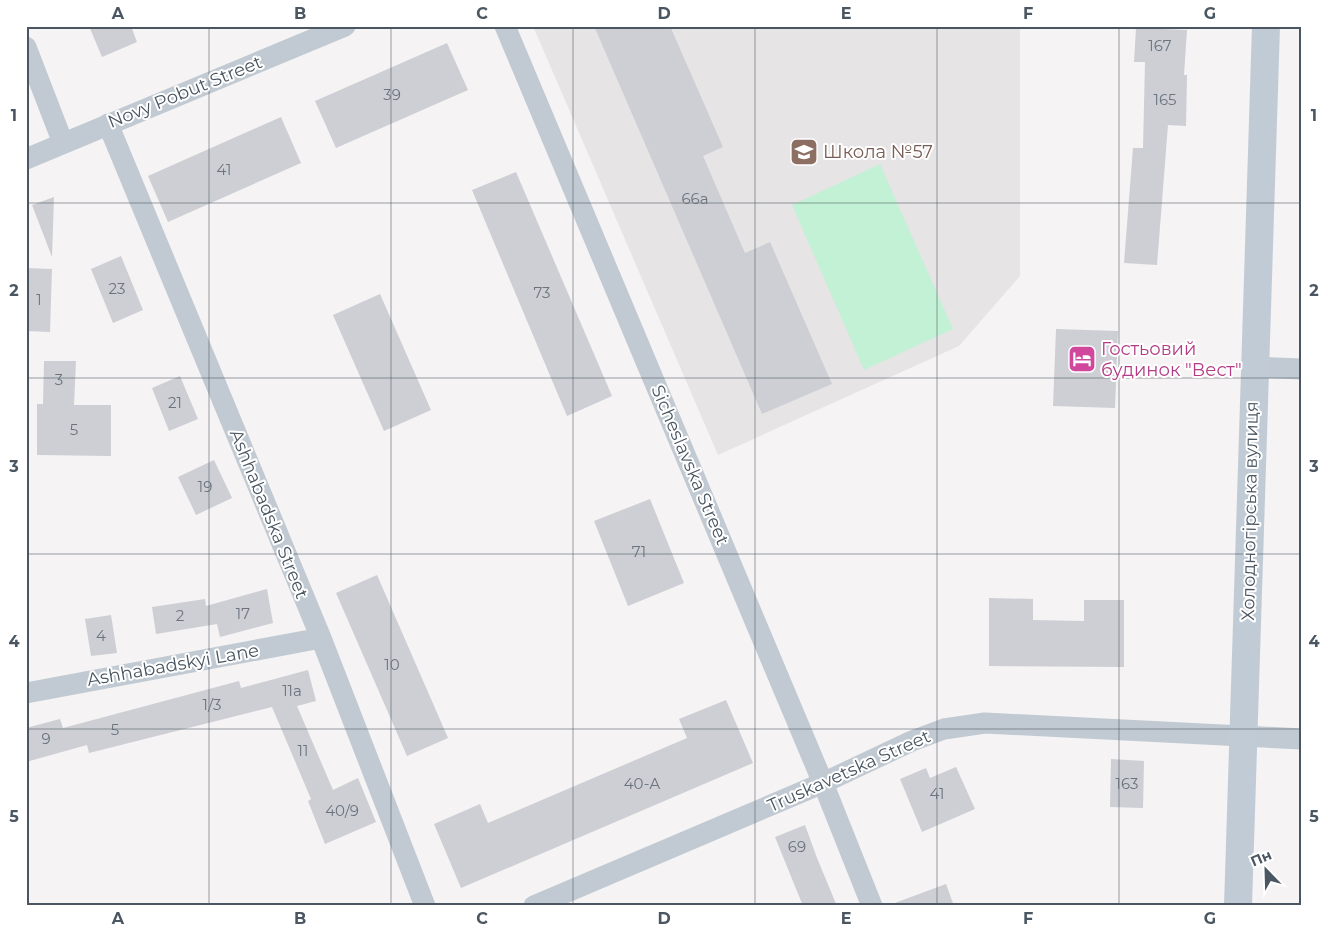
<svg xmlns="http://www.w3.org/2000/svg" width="1328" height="932" font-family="Montserrat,sans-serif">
	<rect width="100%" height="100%" fill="#f5f3f3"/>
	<path fill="#e6e4e5" d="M533,26L1020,28V276L959,346L718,455Z"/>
	<path fill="#c3f1d5" d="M880,164L953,329L864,370L792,205Z"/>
	<path fill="#cdcfd5" d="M89,26H131L137,42L102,57Z
		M594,26H670L723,147L703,156L745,253L770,242L832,384L762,414Z
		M1136,28L1187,30L1184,75H1187L1186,126L1168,125L1157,265L1124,263L1133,148H1143L1145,62H1134Z
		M447,43L468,90L336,148L315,101Z
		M281,117L301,163L168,222L148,176Z
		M516,172L612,396L567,416L472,190Z
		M54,197L52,257L32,205Z
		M121,256L143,310L113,323L91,269Z
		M26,268L52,269L50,332L26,331Z
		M380,294L431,410L384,431L333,315Z
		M1056,329L1118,331L1115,408L1053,406Z
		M44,361H76L74,405H111V456L37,455V404H43Z
		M180,376L198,419L169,431L152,388Z
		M214,460L232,498L196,515L178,477Z
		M650,499L684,583L628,606L594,521Z
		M377,575L448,738L407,756L336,593Z
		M267,589L273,623L220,637L217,624L156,634L152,607L205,599L206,606Z
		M989,598L1033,599V620L1084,621V600H1124V667L989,666Z
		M111,615L117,653L91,656L85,619Z
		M308,670L316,701L297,706L333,790L358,778L376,822L325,844L308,801L311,799L272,707L89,753L87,745L26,762V728L60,719L63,728L239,681L241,688Z
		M726,700L753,763L461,888L434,824L480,804L488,823L687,738L679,719Z
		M1111,759L1144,761L1143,808L1110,807Z
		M956,767L975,809L922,832L900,779L926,768L930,778Z
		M805,825L817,858L837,906H803L775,837Z
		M946,884L954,906H892V904Z"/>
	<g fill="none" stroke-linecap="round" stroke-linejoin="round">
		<path stroke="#c1cad2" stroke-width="21" d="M505,26L823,783L872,906
			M26,47L63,143
			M108,124L321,638L425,906
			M26,159L345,26
			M1254,367L1302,369
			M26,693L321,638
			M534,906L823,783L912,741L944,729L985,723L1302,739"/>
		<path stroke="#c1cbd6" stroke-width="28" d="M1238,906L1266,26"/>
	</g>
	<path fill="none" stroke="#4a5661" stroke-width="1" stroke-opacity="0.55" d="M209,26V906M391,26V906M573,26V906M755,26V906M937,26V906M1119,26V906M26,203H1302M26,378H1302M26,554H1302M26,729H1302"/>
	<defs>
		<symbol id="school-square" viewBox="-11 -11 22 22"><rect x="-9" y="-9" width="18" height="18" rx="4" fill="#8d6e63" stroke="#fff"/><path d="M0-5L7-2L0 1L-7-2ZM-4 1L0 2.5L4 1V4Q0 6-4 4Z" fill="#fff"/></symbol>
		<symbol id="hotel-square" viewBox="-11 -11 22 22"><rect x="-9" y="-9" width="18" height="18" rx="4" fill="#d1479c" stroke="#fff"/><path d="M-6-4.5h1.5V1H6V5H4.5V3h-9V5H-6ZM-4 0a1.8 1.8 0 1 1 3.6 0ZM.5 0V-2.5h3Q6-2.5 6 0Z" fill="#fff"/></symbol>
	</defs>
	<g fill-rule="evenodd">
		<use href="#school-square" x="788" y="136" width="32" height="32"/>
		<use href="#hotel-square" x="1066" y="343" width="32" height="32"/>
	</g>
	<g text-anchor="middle" stroke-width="4" stroke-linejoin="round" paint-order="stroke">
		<g font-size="15" fill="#6b747e">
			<text x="1160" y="51">167</text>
			<text x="392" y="100">39</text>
			<text x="1165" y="105">165</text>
			<text x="224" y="175">41</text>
			<text x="695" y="204">66а</text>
			<text x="117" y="294">23</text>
			<text x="542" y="298">73</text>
			<text x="39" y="305">1</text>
			<text x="59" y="385">3</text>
			<text x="175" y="408">21</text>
			<text x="74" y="435">5</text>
			<text x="205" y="492">19</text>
			<text x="639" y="557">71</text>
			<text x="243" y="619">17</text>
			<text x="180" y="621">2</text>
			<text x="101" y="641">4</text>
			<text x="392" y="670">10</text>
			<text x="292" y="696">11а</text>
			<text x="212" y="710">1/3</text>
			<text x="115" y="735">5</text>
			<text x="46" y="744">9</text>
			<text x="303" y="756">11</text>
			<text x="642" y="789">40-А</text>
			<text x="1127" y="789">163</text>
			<text x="937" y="799">41</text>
			<text x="342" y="816">40/9</text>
			<text x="797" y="852">69</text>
		</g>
		<g font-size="18" fill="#4a5661" stroke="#fff">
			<text transform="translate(185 92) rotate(-22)" y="6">Novy Pobut Street</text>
			<text transform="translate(690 465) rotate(67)" y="6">Sicheslavska Street</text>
			<text transform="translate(1250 511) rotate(-89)" y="6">Холодногірська вулиця</text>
			<text transform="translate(269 514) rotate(68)" y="6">Ashhabadska Street</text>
			<text transform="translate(173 665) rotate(-10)" y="6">Ashhabadskyi Lane</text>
			<text transform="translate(849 771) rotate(-24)" y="6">Truskavetska Street</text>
		</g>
		<g font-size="18" fill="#785e54" stroke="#fff" text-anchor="start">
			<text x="823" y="158">Школа №57</text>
		</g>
		<g font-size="18" fill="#b23c85" stroke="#fff" text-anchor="start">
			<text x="1101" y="355">Гостьовий<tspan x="1101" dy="21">будинок "Вест"</tspan></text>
		</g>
	</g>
	<rect width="1328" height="932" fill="none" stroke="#ffffff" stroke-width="55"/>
	<g transform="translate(1266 870) rotate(337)" stroke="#ffffff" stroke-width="4" paint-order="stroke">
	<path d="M0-4L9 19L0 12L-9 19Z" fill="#4a5661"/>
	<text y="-8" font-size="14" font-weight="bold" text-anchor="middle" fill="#4a5661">Пн</text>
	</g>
	<rect x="28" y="28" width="1272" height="876" fill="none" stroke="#4a5661" stroke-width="2"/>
	<g font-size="16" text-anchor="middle" font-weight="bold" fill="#4a5661">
		<text x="118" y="19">A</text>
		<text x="300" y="19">B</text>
		<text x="482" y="19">C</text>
		<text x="664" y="19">D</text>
		<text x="846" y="19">E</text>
		<text x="1028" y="19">F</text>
		<text x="1210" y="19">G</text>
		<text x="14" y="121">1</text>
		<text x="1314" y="121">1</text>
		<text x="14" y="296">2</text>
		<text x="1314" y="296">2</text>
		<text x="14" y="472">3</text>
		<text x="1314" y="472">3</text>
		<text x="14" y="647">4</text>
		<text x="1314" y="647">4</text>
		<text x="14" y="822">5</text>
		<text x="1314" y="822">5</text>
		<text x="118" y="924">A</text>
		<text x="300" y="924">B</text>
		<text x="482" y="924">C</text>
		<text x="664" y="924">D</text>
		<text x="846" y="924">E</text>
		<text x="1028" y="924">F</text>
		<text x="1210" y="924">G</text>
	</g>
</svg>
